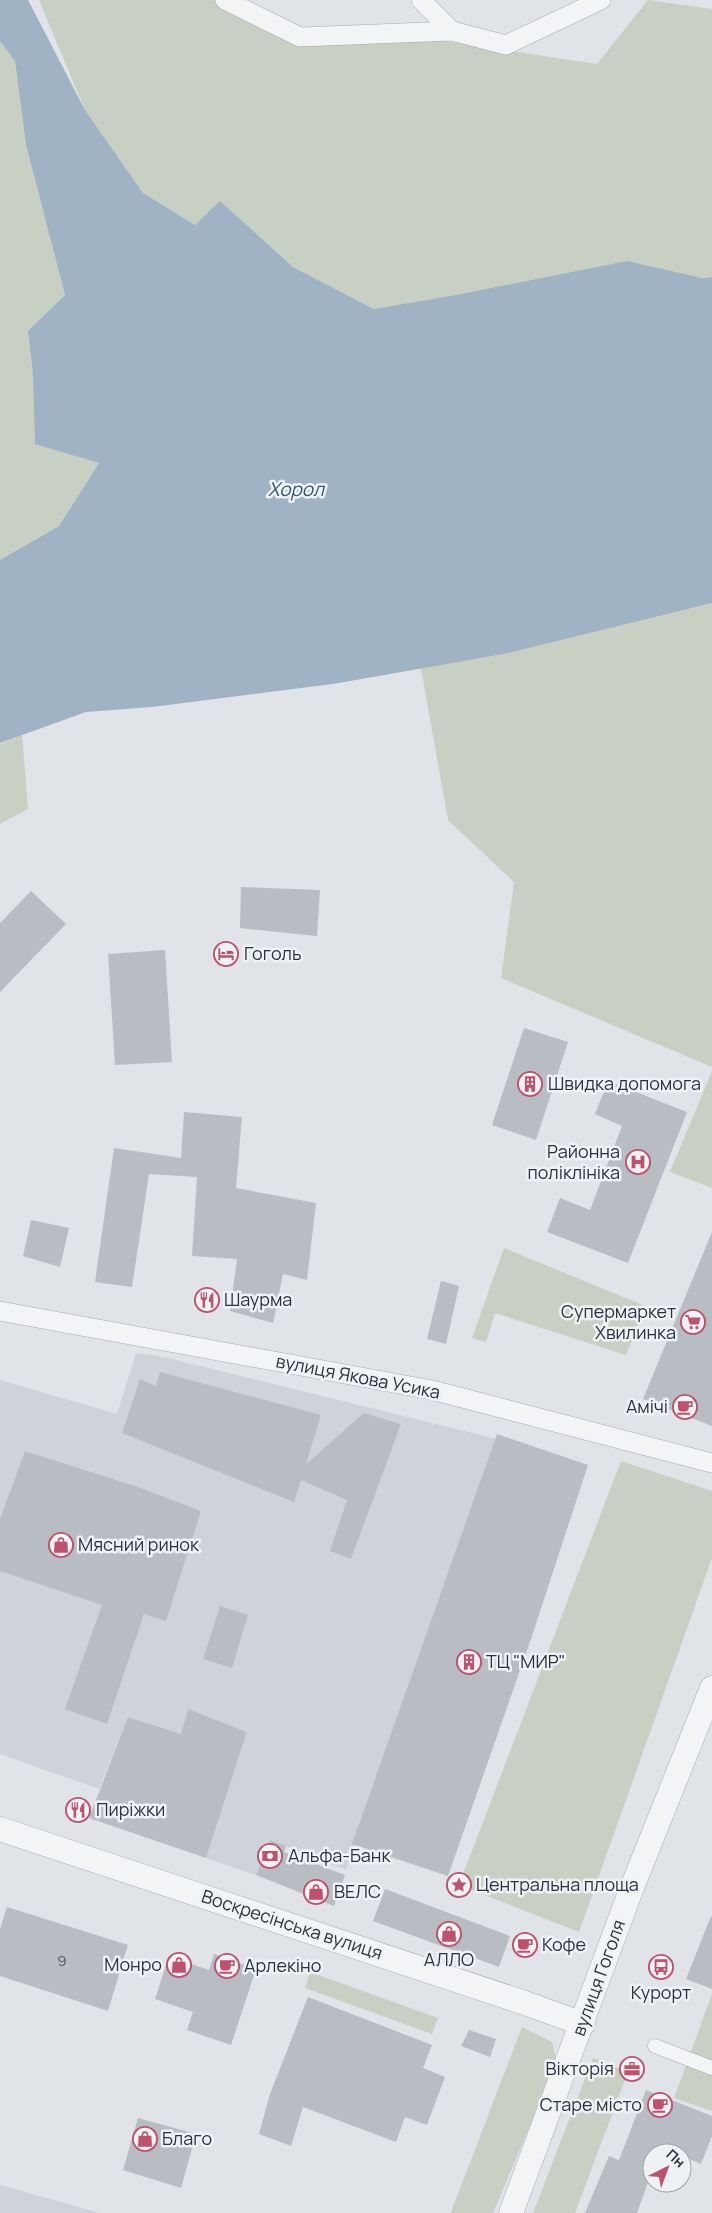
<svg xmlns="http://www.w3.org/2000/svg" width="712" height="2213" font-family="Manrope,sans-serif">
	<rect width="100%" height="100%" fill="#e0e3e7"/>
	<path fill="#ced3d9" d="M136,1353L164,1357L501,1440L346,1870L271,1840L256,1875L206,1858L247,1732L188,1709L181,1734L128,1717L99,1789L0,1754V1380L117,1414Z
		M0,2185L100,2213H0Z"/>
	<path fill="#c7d0c2" d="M39,0H225L300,37L438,40L597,64L648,0L712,9V277L461,294L374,309L293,267L220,202L195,225L143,193L85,110Z
		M0,41L15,61L26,145L65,295L28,332L33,375L99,463L59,526L0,560Z
		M712,603V1067L501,978L514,882L448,820L421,668L509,653Z
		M22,735L28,809L0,824V744Z
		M712,1071V1188L670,1172Z
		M504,1248L645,1306L626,1355L495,1313L486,1342L472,1338Z
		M621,1461L712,1491V1558L579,1932L459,1885Z
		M310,1972L438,2018L432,2034L305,1988Z
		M712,1994V2111L674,2098Z
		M522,2027L552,2042L557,2062L493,2213H453L451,2212Z
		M593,2058L628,2072L575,2213H533Z"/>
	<path fill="#9fb3c4" d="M0,0H28L85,110L143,193L195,225L220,201L293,267L374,309L461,294L627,261L702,278L712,277V603L509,653L333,684L152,707L86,712L0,743V560L59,526L99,463L35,444L33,375L28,331L65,295L26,145L15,61L0,41Z"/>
	<path fill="#b8bdc4" d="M241,887L320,890L317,936L240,928Z
		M31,891L66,924L0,992V923Z
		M165,950L172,1062L115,1065L108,954Z
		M524,1028L568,1042L536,1140L492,1125Z
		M608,1081L687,1112L628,1263L547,1232L560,1198L590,1210L622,1126L595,1114Z
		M184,1112L242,1117L236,1188L316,1203L307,1280L283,1274L273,1323L230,1311L237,1259L192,1256L197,1177L149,1174L132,1287L95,1282L114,1148L181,1158Z
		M31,1220L69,1228L60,1267L23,1256Z
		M712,1232V1426L643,1399Z
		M441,1281L459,1286L446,1344L427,1339Z
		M160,1372L321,1415L306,1464L364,1413L401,1424L351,1559L330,1551L347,1500L301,1480L294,1502L122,1433L140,1379L156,1386Z
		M497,1434L588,1465L531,1639L448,1876L352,1844Z
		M25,1451L141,1488L201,1511L166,1621L144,1614L107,1724L65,1709L102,1605L0,1571V1519Z
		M220,1606L248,1615L232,1668L203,1659Z
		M188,1709L247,1732L206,1858L89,1818L128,1717L181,1734Z
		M270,1840L286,1846L284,1852L345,1875L334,1906L256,1875Z
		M385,1889L510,1936L499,1967L373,1921Z
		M7,1907L128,1945L108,2011L0,1976V1929Z
		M711,1916L712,1917V1989L686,1979Z
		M214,1954L256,1969L231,2045L187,2030L193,2012L155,1999L169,1956L209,1970Z
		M308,1997L432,2045L423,2068L445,2077L427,2125L405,2117L396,2142L303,2107L291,2146L259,2134L270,2094Z
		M469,2030L496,2039L490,2057L461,2046Z
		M646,2090L712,2116V2136L701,2164L682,2156V2153H674L660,2148L659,2153H652V2171L637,2213H585L609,2156L619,2160Z
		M138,2118L196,2134L181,2188L123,2170Z"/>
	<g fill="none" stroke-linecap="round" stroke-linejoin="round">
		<defs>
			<path id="pedestrian" d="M655,2046L712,2068"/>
			<path id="minor" d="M225,0L300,37L452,31
				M421,0L452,31L506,45L601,0
				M0,1311L432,1390L712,1463"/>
			<path id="tertiary" d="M0,1829L522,2002L583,2024
				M511,2213L631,1890L712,1688"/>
		</defs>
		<use href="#pedestrian" stroke="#a6aab1" stroke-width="15"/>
		<use href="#minor" stroke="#a6aab1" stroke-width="20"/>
		<use href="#tertiary" stroke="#a6aab1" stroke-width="25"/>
		<use href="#pedestrian" stroke="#f2f4f6" stroke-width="14"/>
		<use href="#minor" stroke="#f2f4f6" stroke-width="19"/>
		<use href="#tertiary" stroke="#f2f4f6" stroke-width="24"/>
	</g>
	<defs>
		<symbol id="hotel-ring" viewBox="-11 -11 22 22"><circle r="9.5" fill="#eff2f5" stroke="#bf526b" stroke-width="1.5"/><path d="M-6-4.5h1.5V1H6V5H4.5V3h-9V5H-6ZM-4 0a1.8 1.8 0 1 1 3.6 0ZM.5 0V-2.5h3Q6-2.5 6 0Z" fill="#bf526b"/></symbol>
		<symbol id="building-ring" viewBox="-11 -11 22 22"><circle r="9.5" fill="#eff2f5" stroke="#bf526b" stroke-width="1.5"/><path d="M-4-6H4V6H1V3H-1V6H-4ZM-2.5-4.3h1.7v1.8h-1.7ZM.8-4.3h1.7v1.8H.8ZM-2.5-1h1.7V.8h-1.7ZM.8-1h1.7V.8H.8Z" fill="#bf526b"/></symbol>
		<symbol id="hospital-ring" viewBox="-11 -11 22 22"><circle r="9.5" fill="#eff2f5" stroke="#bf526b" stroke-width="1.5"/><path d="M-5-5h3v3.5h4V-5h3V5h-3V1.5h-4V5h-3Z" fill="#bf526b"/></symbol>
		<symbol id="restaurant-ring" viewBox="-11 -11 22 22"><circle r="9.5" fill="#eff2f5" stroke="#bf526b" stroke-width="1.5"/><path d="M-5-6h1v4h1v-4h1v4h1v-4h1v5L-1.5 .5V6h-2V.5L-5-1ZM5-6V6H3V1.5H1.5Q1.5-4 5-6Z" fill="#bf526b"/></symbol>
		<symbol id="supermarket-ring" viewBox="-11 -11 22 22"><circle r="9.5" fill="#eff2f5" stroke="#bf526b" stroke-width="1.5"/><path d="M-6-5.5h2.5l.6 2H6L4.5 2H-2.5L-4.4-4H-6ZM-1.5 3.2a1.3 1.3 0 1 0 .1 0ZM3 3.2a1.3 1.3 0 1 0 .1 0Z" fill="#bf526b"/></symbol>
		<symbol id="cafe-ring" viewBox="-11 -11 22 22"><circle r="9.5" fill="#eff2f5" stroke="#bf526b" stroke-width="1.5"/><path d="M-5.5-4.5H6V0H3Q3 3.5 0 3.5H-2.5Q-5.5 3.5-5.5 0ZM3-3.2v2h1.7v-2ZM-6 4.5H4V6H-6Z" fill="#bf526b"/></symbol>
		<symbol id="shop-ring" viewBox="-11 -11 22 22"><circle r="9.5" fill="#eff2f5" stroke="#bf526b" stroke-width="1.5"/><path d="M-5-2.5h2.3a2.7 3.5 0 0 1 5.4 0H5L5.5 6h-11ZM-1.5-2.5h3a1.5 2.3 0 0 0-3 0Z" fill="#bf526b"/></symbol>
		<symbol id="bank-ring" viewBox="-11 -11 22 22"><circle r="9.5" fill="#eff2f5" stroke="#bf526b" stroke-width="1.5"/><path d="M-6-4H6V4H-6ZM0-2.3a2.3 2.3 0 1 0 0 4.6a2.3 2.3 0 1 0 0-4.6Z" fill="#bf526b"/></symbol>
		<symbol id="sight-ring" viewBox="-11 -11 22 22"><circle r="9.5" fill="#eff2f5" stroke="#bf526b" stroke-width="1.5"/><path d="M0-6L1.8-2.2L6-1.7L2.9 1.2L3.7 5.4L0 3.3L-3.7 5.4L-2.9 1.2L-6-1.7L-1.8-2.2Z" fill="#bf526b"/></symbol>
		<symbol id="bus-ring" viewBox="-11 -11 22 22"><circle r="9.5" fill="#eff2f5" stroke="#bf526b" stroke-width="1.5"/><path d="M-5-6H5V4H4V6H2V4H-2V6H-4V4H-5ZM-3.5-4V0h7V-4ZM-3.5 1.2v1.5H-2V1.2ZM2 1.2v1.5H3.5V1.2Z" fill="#bf526b"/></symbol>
		<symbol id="office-ring" viewBox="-11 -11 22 22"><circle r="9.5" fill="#eff2f5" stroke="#bf526b" stroke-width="1.5"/><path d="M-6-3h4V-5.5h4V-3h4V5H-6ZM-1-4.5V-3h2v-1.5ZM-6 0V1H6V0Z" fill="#bf526b"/></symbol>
	</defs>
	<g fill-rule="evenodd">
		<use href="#hotel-ring" x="212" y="940" width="28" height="28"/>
		<use href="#building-ring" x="516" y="1070" width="28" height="28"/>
		<use href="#hospital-ring" x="624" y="1148" width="28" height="28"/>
		<use href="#restaurant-ring" x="193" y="1286" width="28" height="28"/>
		<use href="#supermarket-ring" x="679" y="1308" width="28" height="28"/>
		<use href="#cafe-ring" x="671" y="1393" width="28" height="28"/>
		<use href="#shop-ring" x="47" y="1531" width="28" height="28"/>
		<use href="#building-ring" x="455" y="1648" width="28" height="28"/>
		<use href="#restaurant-ring" x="64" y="1796" width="28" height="28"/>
		<use href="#bank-ring" x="256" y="1842" width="28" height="28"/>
		<use href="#sight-ring" x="445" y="1871" width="28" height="28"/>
		<use href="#shop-ring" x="302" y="1878" width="28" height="28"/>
		<use href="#shop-ring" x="435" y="1920" width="28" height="28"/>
		<use href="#cafe-ring" x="511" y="1931" width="28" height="28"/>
		<use href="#shop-ring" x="165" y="1951" width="28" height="28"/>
		<use href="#cafe-ring" x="213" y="1952" width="28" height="28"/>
		<use href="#bus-ring" x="647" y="1953" width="28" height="28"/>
		<use href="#office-ring" x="618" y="2055" width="28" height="28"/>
		<use href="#cafe-ring" x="646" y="2091" width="28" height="28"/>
		<use href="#shop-ring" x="131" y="2125" width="28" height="28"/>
	</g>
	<g text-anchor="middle" stroke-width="5" stroke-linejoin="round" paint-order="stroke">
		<g font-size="15" fill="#4e555f">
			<text x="62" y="1966">9</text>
		</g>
		<g font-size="18" fill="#2a323d" stroke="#eff2f5" text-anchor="start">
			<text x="244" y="960">Гоголь</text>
			<text x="548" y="1090">Швидка допомога</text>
			<text x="620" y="1158" text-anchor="end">Районна<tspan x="620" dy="21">поліклініка</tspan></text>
			<text x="224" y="1306">Шаурма</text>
			<text x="676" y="1318" text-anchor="end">Супермаркет<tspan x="676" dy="21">Хвилинка</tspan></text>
			<text x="668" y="1413" text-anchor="end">Амічі</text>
			<text x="78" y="1551">Мясний ринок</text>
			<text x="486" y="1668">ТЦ "МИР"</text>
			<text x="96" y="1816">Пиріжки</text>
			<text x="288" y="1862">Альфа-Банк</text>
			<text x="476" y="1891">Центральна площа</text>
			<text x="334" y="1898">ВЕЛС</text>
			<text x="542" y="1951">Кофе</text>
			<text x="449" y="1966" text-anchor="middle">АЛЛО</text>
			<text x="162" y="1971" text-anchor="end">Монро</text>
			<text x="244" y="1972">Арлекіно</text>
			<text x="661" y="1999" text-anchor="middle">Курорт</text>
			<text x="614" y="2075" text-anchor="end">Вікторія</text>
			<text x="642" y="2111" text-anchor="end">Старе місто</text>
			<text x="162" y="2145">Благо</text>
		</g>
		<g font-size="18" fill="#2a323d" stroke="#eff2f5">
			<text transform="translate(358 1377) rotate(11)" y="6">вулиця Якова Усика</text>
			<text transform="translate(292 1925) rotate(18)" y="6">Воскресінська вулиця</text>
			<text transform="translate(599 1978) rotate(-70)" y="6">вулиця Гоголя</text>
		</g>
		<g font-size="19" font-style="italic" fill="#39546c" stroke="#eff2f5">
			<text x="296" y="496">Хорол</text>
		</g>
	</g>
	<g transform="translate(667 2168) rotate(42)"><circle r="24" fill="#eff2f5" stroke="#a0a5ab"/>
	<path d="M0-4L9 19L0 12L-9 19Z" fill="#bf526b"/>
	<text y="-8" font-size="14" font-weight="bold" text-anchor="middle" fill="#2a323d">Пн</text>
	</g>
</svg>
